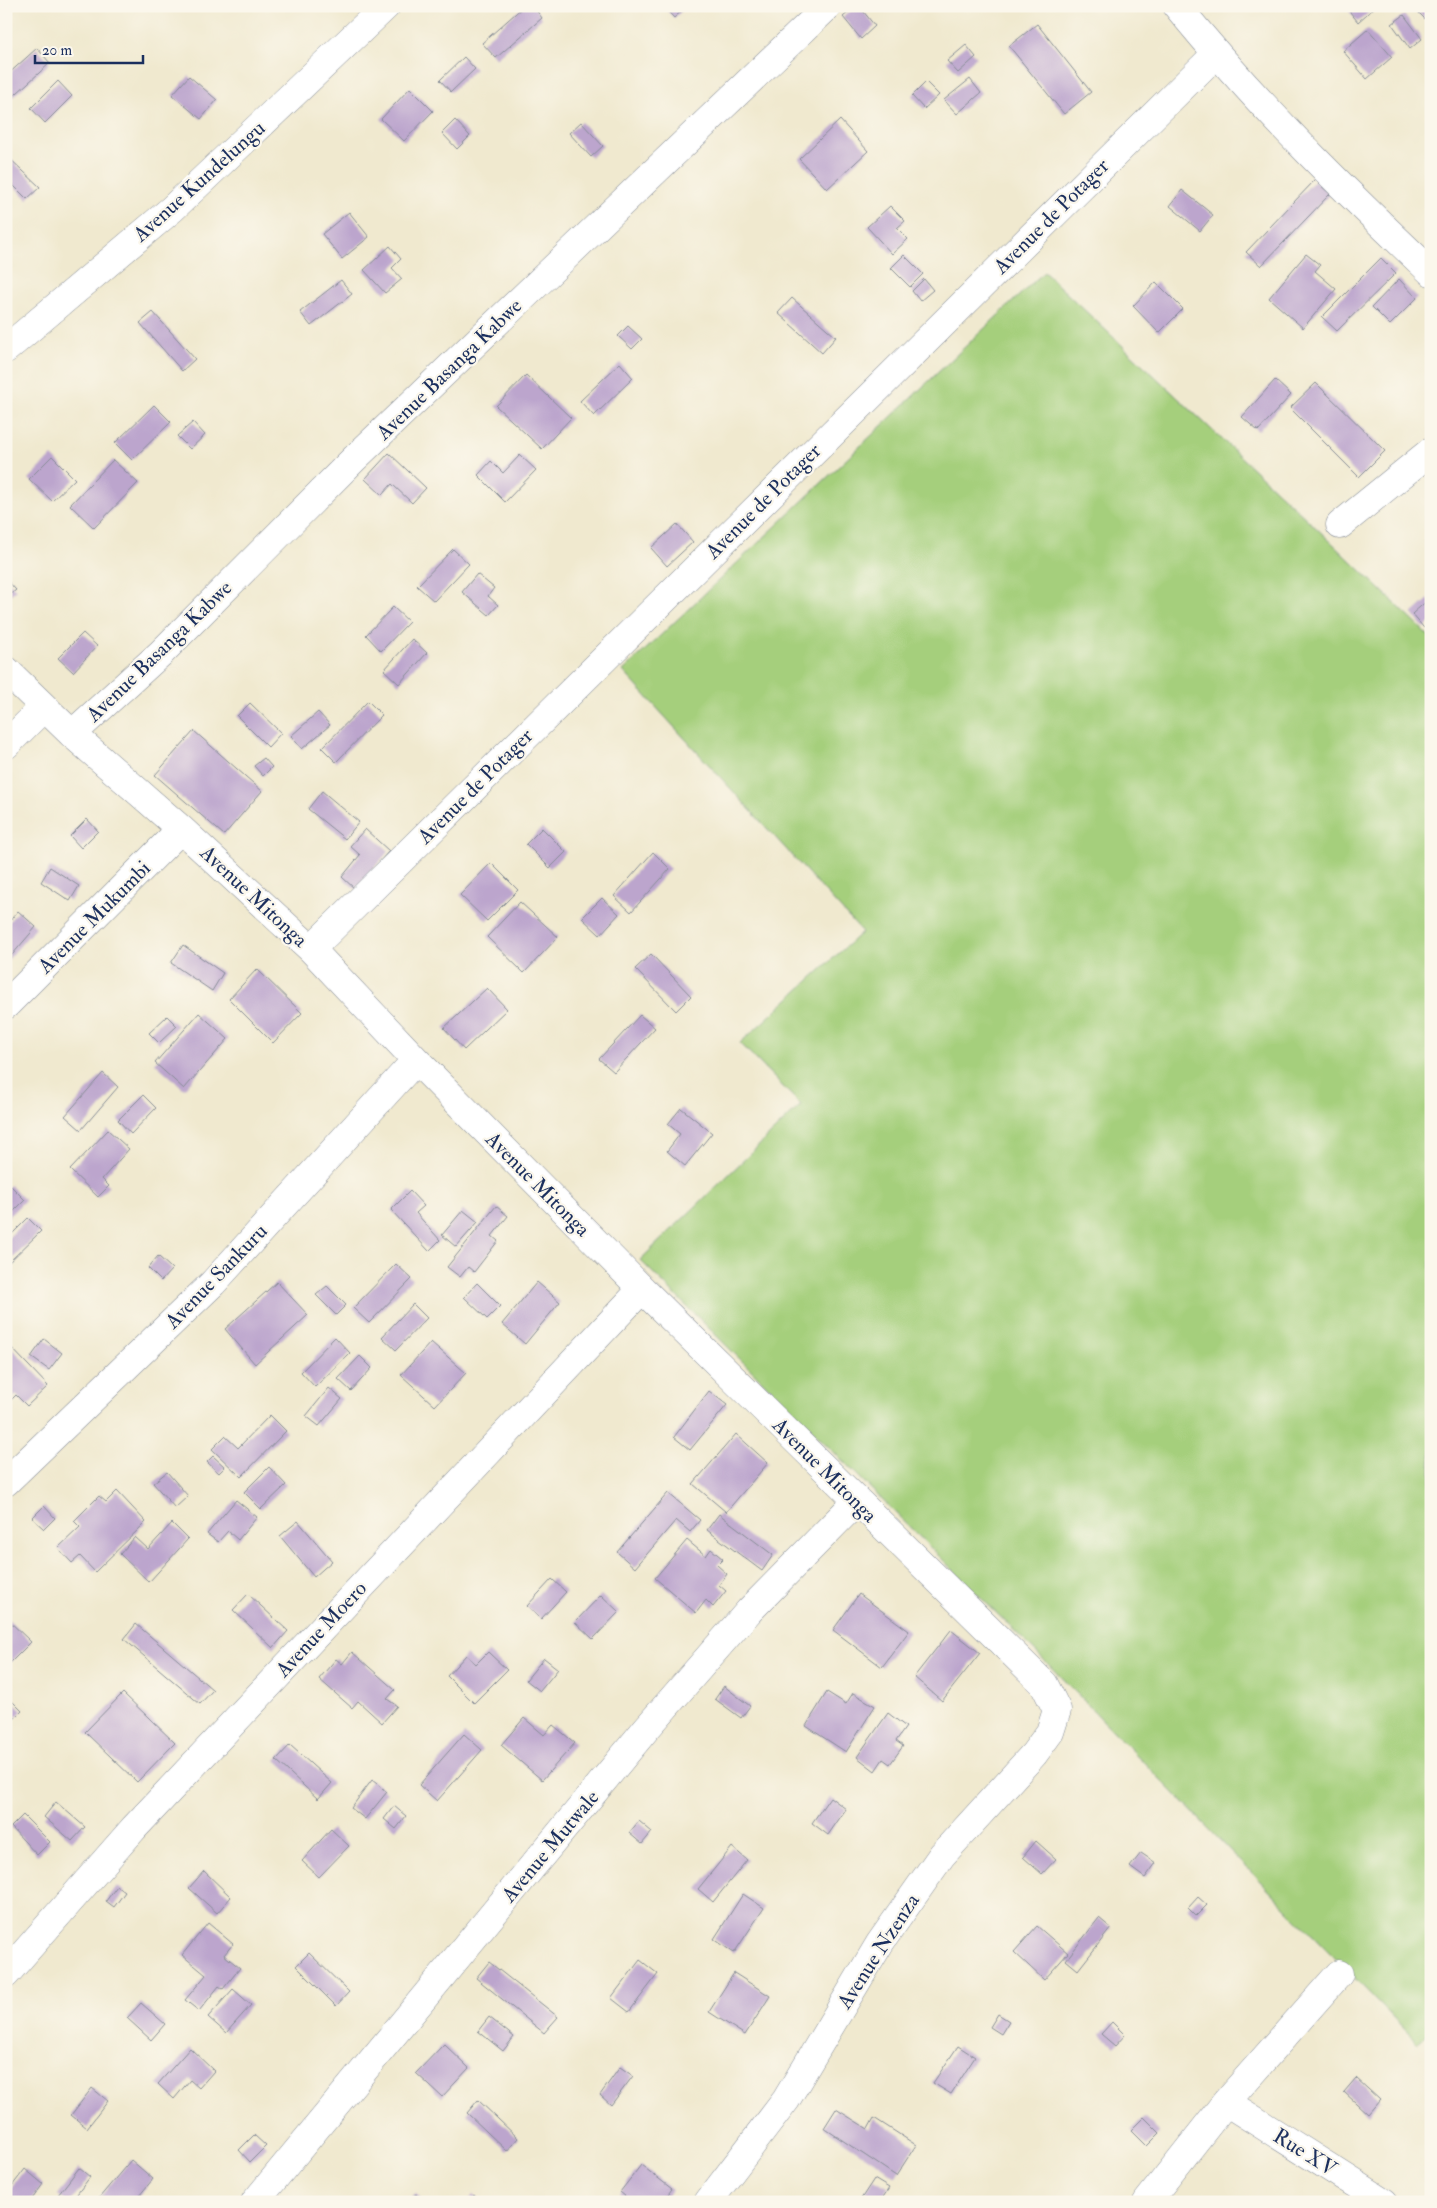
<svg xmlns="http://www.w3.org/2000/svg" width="1437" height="2208" font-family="'IM FELL Double Pica',serif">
	<rect width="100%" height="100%" fill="#fbf7ec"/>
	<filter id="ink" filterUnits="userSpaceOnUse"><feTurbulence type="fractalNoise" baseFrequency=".02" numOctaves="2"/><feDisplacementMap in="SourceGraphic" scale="10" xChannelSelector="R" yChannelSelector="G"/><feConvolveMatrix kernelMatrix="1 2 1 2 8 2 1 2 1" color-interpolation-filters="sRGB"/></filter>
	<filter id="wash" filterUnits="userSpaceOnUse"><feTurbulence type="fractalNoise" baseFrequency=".0096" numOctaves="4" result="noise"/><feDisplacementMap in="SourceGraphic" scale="20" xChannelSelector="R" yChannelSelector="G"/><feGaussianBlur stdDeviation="1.12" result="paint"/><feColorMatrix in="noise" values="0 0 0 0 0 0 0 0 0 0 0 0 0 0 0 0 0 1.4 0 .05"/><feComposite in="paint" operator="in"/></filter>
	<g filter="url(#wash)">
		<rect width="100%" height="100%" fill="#f0e9cf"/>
		<path fill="#a5cf7b" stroke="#607f6c" d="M1044,272L1328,539L1431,638V2032L1418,2043L1046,1662L640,1260L801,1105L740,1043L862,932L623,671Z"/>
		<g id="blocks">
			<path fill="#bca5cd" d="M524,6H533L542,18L496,58L482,43Z
				M663,6H687L674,18Z
				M856,6H859L875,26L861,39L843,17Z
				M1345,6H1376L1358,22Z
				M1412,6H1431V25Z
				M1404,15L1422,39L1410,49L1392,24Z
				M1037,24L1091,92L1064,114L1009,46Z
				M1368,29L1392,57L1367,79L1343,51Z
				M966,45L976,57L958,73L947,61Z
				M37,48L50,63L6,103V76Z
				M464,57L475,69L451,92L440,80Z
				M189,76L217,100L201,119L172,95Z
				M970,79L981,93L957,114L944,100Z
				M58,81L72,96L45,123L31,108Z
				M926,82L939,95L924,109L912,96Z
				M410,88L433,111L404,141L381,119Z
				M455,120L470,136L457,149L442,133Z
				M840,120L868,151L827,189L799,159Z
				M581,122L603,146L591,157L569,133Z
				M6,155L40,187L27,199L6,178Z
				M1315,180L1330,194L1261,266L1246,252Z
				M1182,190L1213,215L1200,231L1170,206Z
				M890,206L905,221L897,228L908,239L892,254L867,227Z
				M349,212L369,237L342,259L322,234Z
				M390,246L401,259L392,268L402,279L385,293L364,270Z
				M1306,254L1320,265L1315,271L1336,289L1303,328L1269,298Z
				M904,255L923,274L910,287L891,268Z
				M1381,258L1396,273L1337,331L1322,317Z
				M924,279L933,290L920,301L912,291Z
				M1399,279L1417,298L1390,325L1372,307Z
				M341,280L352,294L311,326L300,312Z
				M1156,282L1183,309L1159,333L1133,306Z
				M792,298L836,337L822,353L778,313Z
				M153,312L195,359L182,371L140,323Z
				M628,326L642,339L632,349L618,336Z
				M620,363L633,378L594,416L580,401Z
				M526,375L571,418L542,449L496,406Z
				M1275,380L1291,395L1258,431L1242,417Z
				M1316,383L1385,451L1359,477L1290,408Z
				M154,405L171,422L132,460L115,443Z
				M193,422L205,435L190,449L177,436Z
				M389,453L426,488L412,503L392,484L382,495L365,479Z
				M520,455L536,470L505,502L478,475L491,461L503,473Z
				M52,456L75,479L52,501L29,479Z
				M113,460L138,483L94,528L70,505Z
				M677,524L693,542L667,566L651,548Z
				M453,549L469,564L434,601L417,586Z
				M477,574L494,588L488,596L498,605L489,615L462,592Z
				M6,579L16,590L6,598Z
				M1429,599L1431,601V622L1424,628L1412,614Z
				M393,607L409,622L381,651L366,635Z
				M83,633L97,646L73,672L58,658Z
				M412,639L427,653L399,684L384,670Z
				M368,701L382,715L336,762L322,748Z
				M250,703L281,733L268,747L237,716Z
				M318,712L330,725L302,749L291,736Z
				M194,731L262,791L224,835L155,775Z
				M264,758L272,767L263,776L254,766Z
				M322,791L359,822L345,839L308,809Z
				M87,819L98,831L81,848L70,836Z
				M542,828L566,852L550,868L526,844Z
				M365,829L389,851L355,889L342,877L360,855L350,846Z
				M653,852L670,869L631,912L614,896Z
				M491,863L518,890L487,921L460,895Z
				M50,867L79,886L70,901L41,882Z
				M602,898L619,914L600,935L582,918Z
				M520,902L558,937L524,973L487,937Z
				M18,911L36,927L6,962V925Z
				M183,945L223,973L212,991L171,963Z
				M651,954L691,996L676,1011L635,969Z
				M257,969L302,1013L273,1043L229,999Z
				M487,988L507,1009L464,1050L444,1028Z
				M199,1013L228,1039L184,1089L155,1063Z
				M640,1015L655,1028L614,1072L599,1059Z
				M167,1016L177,1026L159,1043L149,1033Z
				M103,1073L118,1087L81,1130L65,1116Z
				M143,1095L156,1108L131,1134L118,1120Z
				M681,1108L712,1133L685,1166L667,1151L680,1134L668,1124Z
				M108,1130L129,1149L102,1179L109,1186L98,1197L70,1170Z
				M10,1185L25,1200L6,1219V1189Z
				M410,1191L424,1206L416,1213L440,1240L429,1251L391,1210Z
				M496,1206L508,1216L492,1236L498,1241L474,1272L468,1267L460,1277L447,1267Z
				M463,1210L478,1222L456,1247L442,1235Z
				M28,1218L41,1231L6,1265V1240Z
				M158,1256L172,1269L161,1281L148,1268Z
				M396,1264L412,1279L369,1323L353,1308Z
				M277,1282L308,1315L255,1364L225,1329Z
				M537,1282L560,1302L525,1344L502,1324Z
				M477,1283L500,1306L487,1319L464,1297Z
				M327,1286L346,1305L336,1315L316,1295Z
				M413,1304L427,1318L396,1350L382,1337Z
				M335,1337L350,1353L315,1387L301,1372Z
				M44,1339L62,1353L49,1370L31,1357Z
				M431,1342L466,1373L435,1406L401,1375Z
				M8,1344L48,1386L27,1406L16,1395L6,1405V1346Z
				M360,1356L372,1368L351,1391L338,1379Z
				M329,1388L342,1399L319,1426L306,1416Z
				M709,1391L727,1405L690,1450L674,1437Z
				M270,1415L286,1431L241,1477L212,1449L225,1436L238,1448Z
				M736,1434L768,1463L726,1512L693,1484Z
				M213,1456L225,1467L219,1473L207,1462Z
				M269,1467L286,1485L261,1509L244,1492Z
				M167,1472L188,1496L175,1508L153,1483Z
				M117,1491L146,1522L95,1572L80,1556L72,1563L58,1548L80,1527L74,1521L99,1496L106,1502Z
				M668,1493L700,1520L690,1532L676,1520L635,1568L617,1552Z
				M236,1500L257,1517L238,1540L228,1531L218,1542L207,1534Z
				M44,1506L55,1518L44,1529L32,1518Z
				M719,1514L773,1555L762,1571L707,1530Z
				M298,1521L332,1561L314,1577L280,1536Z
				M172,1523L188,1539L149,1582L120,1554L135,1537L148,1549Z
				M687,1540L706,1556L711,1549L723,1559L717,1565L727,1574L719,1585L726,1591L713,1607L706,1600L696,1613L655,1578Z
				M552,1579L566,1592L541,1619L527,1606Z
				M248,1594L288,1631L273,1648L233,1610Z
				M859,1594L909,1631L882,1667L833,1630Z
				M601,1595L619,1612L593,1639L575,1622Z
				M6,1618L31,1642L6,1667Z
				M136,1624L213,1690L200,1704L124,1639Z
				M951,1630L980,1653L942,1701L914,1677Z
				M352,1652L395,1690L387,1699L397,1706L382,1723L358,1701L352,1708L319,1679L336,1659L342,1664Z
				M488,1652L507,1670L474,1703L447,1676L466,1655L476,1664Z
				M544,1658L558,1669L540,1691L526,1680Z
				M724,1686L750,1706L741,1718L715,1699Z
				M827,1692L846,1704L853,1693L875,1706L846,1752L806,1726Z
				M123,1693L175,1743L137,1782L85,1732Z
				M9,1698L22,1711L6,1727V1701Z
				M888,1713L906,1727L896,1741L903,1746L890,1764L883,1759L875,1771L857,1757Z
				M524,1718L544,1735L553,1725L575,1743L542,1780L501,1745Z
				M464,1734L482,1750L437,1801L419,1785Z
				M290,1745L332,1783L318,1799L276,1760Z
				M372,1780L387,1792L365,1819L351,1808Z
				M830,1797L846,1809L828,1835L812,1823Z
				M56,1802L85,1827L72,1841L44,1817Z
				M394,1806L406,1816L396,1829L384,1819Z
				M23,1815L50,1842L37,1855L11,1827Z
				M639,1821L652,1832L642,1844L629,1833Z
				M331,1829L349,1846L319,1877L302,1861Z
				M1036,1841L1056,1859L1042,1874L1023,1857Z
				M732,1847L747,1860L713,1902L698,1889Z
				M1141,1853L1156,1863L1145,1878L1130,1867Z
				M204,1871L231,1897L217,1913L189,1888Z
				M117,1886L125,1892L114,1907L106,1901Z
				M743,1894L764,1908L734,1953L714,1939Z
				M1198,1897L1207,1905L1196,1916L1188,1908Z
				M1099,1918L1111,1928L1078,1970L1066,1960Z
				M208,1923L233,1944L224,1955L240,1968L223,1989L219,1986L199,2011L185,2000L206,1975L182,1955Z
				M1037,1926L1068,1953L1044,1980L1014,1952Z
				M309,1953L349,1992L336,2006L296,1966Z
				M640,1960L658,1974L629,2012L611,1998Z
				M489,1962L558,2017L544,2033L476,1978Z
				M734,1973L770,1996L745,2035L709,2012Z
				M233,1989L251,2005L226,2033L208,2017Z
				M141,2003L165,2024L151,2040L127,2018Z
				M998,2014L1009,2021L1001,2034L990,2027Z
				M489,2017L514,2037L503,2051L478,2031Z
				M1112,2022L1125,2035L1115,2046L1101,2034Z
				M444,2044L469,2068L442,2097L416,2073Z
				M958,2046L975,2057L951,2094L933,2083Z
				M190,2048L214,2071L199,2088L190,2080L174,2099L158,2084Z
				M620,2067L633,2076L611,2105L600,2095Z
				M1356,2078L1380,2100L1368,2114L1344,2092Z
				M92,2088L108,2101L87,2128L71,2115Z
				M478,2100L518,2138L507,2151L467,2113Z
				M836,2109L868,2129L874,2118L916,2145L896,2176L824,2128Z
				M1144,2117L1160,2133L1147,2146L1131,2130Z
				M254,2135L266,2146L250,2162L239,2150Z
				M131,2160L153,2179L134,2202H103L99,2198Z
				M641,2165L672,2189L662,2202H632L620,2192Z
				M79,2168L90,2177L71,2202H66L58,2195Z
				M25,2169L43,2184L30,2202H6V2194Z
				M874,2179L889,2188L880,2202H859Z
				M416,2194L423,2202H407Z
				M474,2195L481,2202H467Z"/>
		</g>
	</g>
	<g filter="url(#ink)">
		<use href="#blocks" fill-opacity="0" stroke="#868c96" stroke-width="1"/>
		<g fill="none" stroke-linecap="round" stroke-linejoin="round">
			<defs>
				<path id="street" d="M1177,6C1254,101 1342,188 1431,272
					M6,349L172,209L386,6
					M1340,525L1431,451
					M6,670L72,734L181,829L311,949L416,1060L642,1289L1044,1684L1057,1710L1050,1732L1034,1754L942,1855L880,1943L786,2100L708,2202
					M72,734L161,653L354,459L828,6
					M6,745L44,707
					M311,949L1216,54
					M6,1005L181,829
					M6,1482L213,1283L416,1060
					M6,1974L134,1828L642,1289
					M1226,2102L1384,2202
					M255,2202L646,1729L749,1611L857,1501
					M1147,2202L1226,2102L1339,1974"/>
			</defs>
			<use href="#street" stroke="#868c96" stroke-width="29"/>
			<use href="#street" stroke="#fff" stroke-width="28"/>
		</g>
	</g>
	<g text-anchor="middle" stroke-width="4.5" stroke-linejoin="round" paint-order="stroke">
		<g font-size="21" fill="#1b2f5e" stroke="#fbf7ec">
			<text transform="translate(199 181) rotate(-42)" y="7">Avenue Kundelungu</text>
			<text transform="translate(1051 216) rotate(-45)" y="7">Avenue de Potager</text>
			<text transform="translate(449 369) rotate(-44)" y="7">Avenue Basanga Kabwe</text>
			<text transform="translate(763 501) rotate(-45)" y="7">Avenue de Potager</text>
			<text transform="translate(159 651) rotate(-44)" y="7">Avenue Basanga Kabwe</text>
			<text transform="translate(475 786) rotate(-45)" y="7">Avenue de Potager</text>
			<text transform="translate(254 896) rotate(43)" y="7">Avenue Mitonga</text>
			<text transform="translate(94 917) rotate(-45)" y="7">Avenue Mukumbi</text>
			<text transform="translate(538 1184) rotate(45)" y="7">Avenue Mitonga</text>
			<text transform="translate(216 1276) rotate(-46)" y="7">Avenue Sankuru</text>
			<text transform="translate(825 1470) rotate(45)" y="7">Avenue Mitonga</text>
			<text transform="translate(321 1629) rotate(-47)" y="7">Avenue Moero</text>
			<text transform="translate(550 1846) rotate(-50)" y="7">Avenue Mutwale</text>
			<text transform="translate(878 1951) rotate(-57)" y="7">Avenue Nzenza</text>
			<text transform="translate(1305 2152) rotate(32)" y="7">Rue XV</text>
		</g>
	</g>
	<rect width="1437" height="2208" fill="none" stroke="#fbf7ec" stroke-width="25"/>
	<path d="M35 55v8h108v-8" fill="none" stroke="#1b2f5e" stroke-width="2.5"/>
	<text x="42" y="55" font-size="15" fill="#1b2f5e" stroke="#fbf7ec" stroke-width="4" paint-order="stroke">20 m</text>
</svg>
